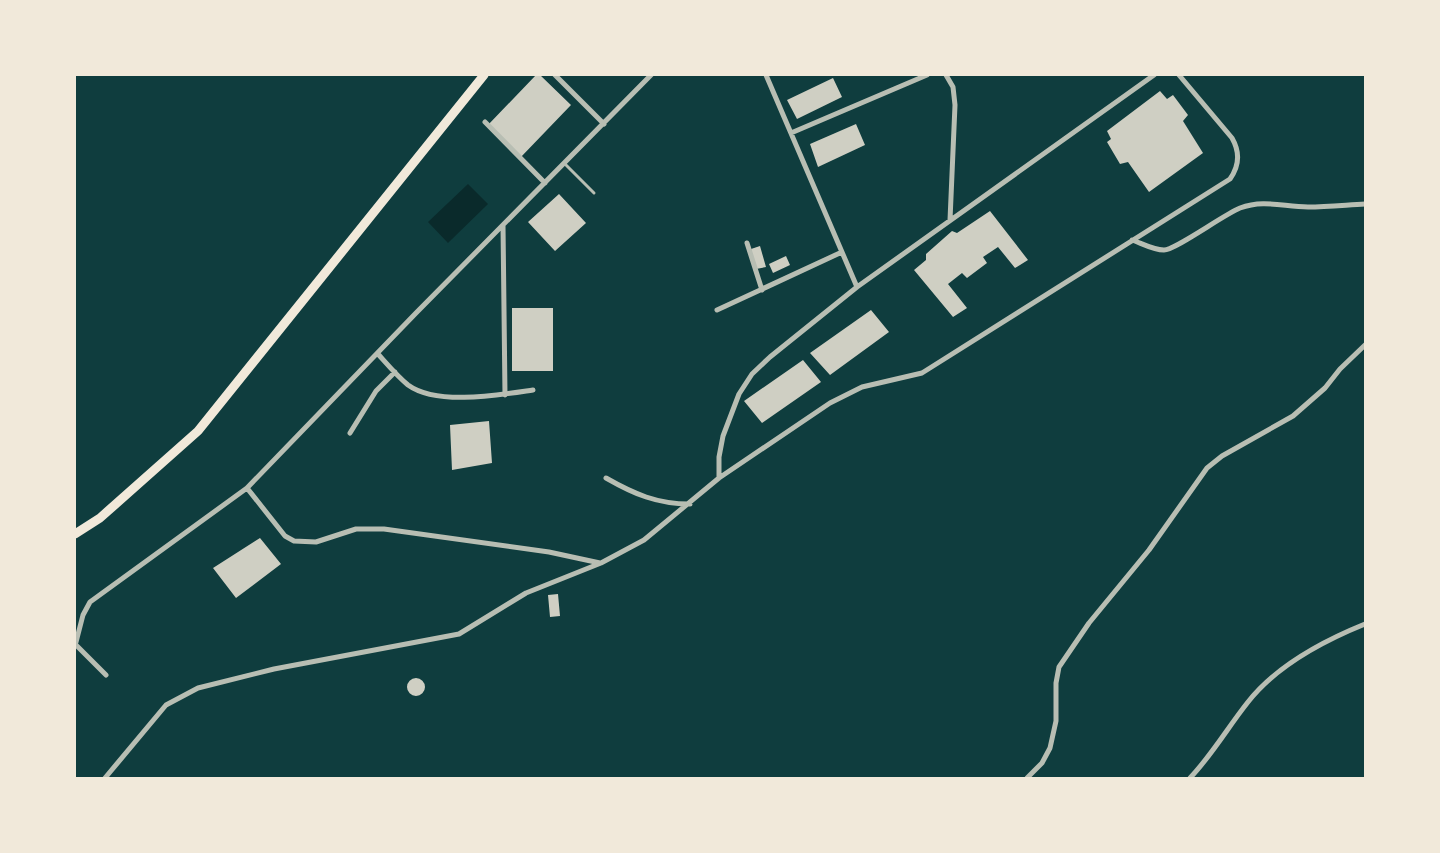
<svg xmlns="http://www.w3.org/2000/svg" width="1440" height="853" font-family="Cabin,sans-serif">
	<rect width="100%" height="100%" fill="#0f3d3e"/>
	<path fill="#0a2a2b" d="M468,184L488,204L448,243L428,222Z"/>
	<path fill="#cfcfc3" d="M536,75H540L571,105L520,158L487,126Z
		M833,78L842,97L797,119L787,100Z
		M1160,91L1167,99L1173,95L1188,115L1183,121L1203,153L1149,192L1128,162L1120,164L1107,142L1111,139L1107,131Z
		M856,124L865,145L818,167L810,144Z
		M559,194L586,223L555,251L528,222Z
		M990,211L1028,260L1015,268L998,247L983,257L987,263L967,278L962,273L948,284L967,308L953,317L914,270L926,260V254L952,231L957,233Z
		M760,246L766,267L756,269L751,249Z
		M786,256L790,265L773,273L769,264Z
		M512,308H553V371H512Z
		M871,310L889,332L830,375L810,353Z
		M803,360L821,382L762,423L744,401Z
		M489,421L492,463L452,470L450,425Z
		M260,538L281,564L236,598L213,568Z
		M558,594L560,616L550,617L548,595Z
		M407 687a9 9 0 1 1 18 0a9 9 0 1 1-18 0Z"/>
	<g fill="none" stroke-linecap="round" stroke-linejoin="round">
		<path stroke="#b8beb3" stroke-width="3" d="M565,164L594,193"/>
		<path stroke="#b8beb3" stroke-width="5" d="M555,75L604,124
			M766,75L857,287
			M946,75L953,87L955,105L950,220
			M485,122L545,183
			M791,133L927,75
			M503,225L505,395
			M1132,240C1141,243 1153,250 1164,250C1175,250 1223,215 1240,208C1264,199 1284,207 1308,207C1327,207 1346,205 1365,204
			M747,243L762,290
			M717,310L842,252
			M378,354C387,364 397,376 408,385C437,406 499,395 533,390
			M350,433L376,391L395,372
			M606,478C634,494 657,504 690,504
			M719,478V457L723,436L739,394L752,374L770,357L857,287L1154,75
			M247,488L285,536L294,541L316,542L356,529H384L549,552L600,563
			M76,645L106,675
			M75,646L83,615L90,602L247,488L416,313L651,75
			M105,778L166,705L198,688L274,669L459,634L526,593L601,563L644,540L719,478L830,403L862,387L922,373L1230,179C1240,165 1240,152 1232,138L1179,75
			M1027,778L1042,763L1050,748L1056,721V683L1059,667L1089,623L1149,550L1207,468L1222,456L1293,416L1325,388L1340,369L1365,345
			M1190,778C1212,755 1228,727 1248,702C1277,665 1323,641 1365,624"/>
		<path stroke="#f1e9da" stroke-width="9" d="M75,534L100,518L198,431L484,75"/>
	</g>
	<rect width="1440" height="853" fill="none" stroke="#f1e9da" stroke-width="152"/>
</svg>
